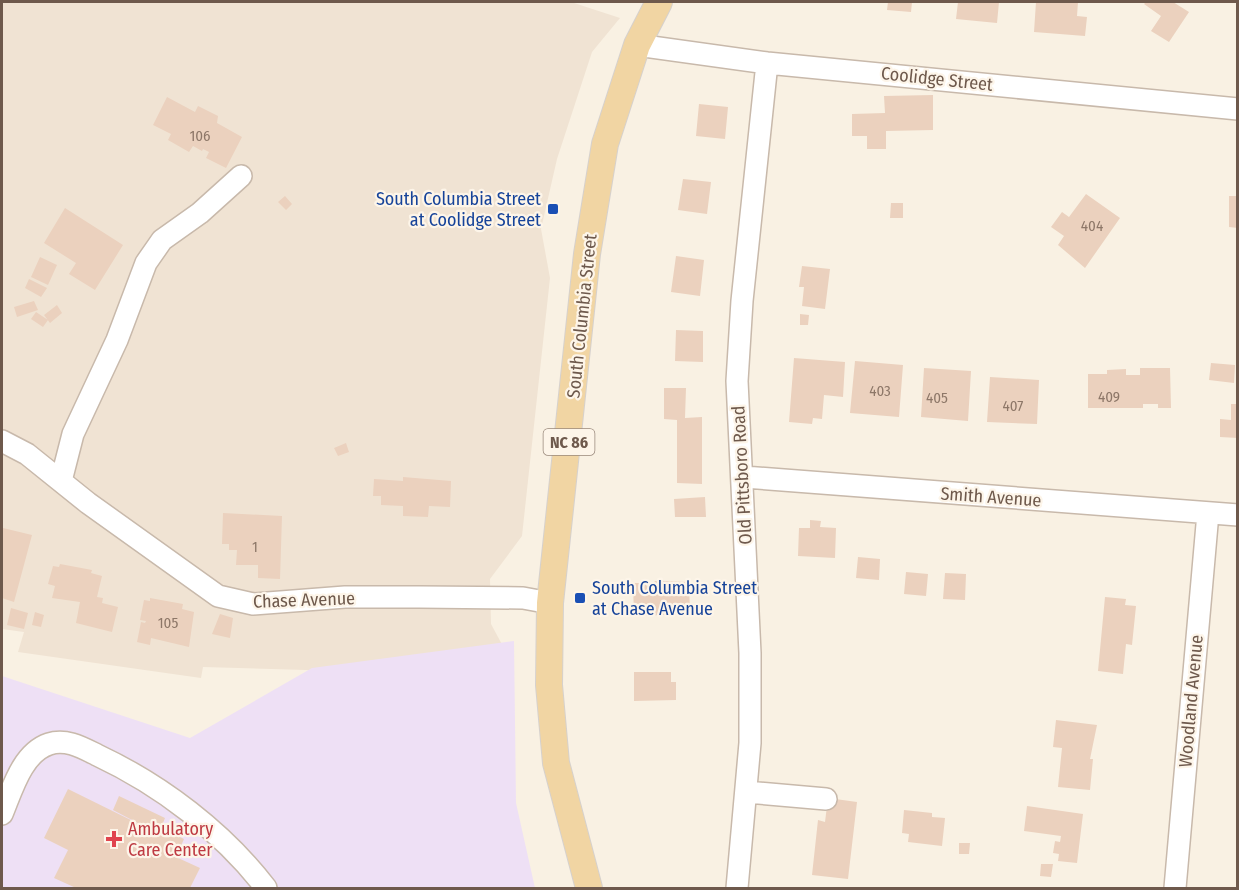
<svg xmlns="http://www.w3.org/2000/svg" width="1239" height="890" font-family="'Fira Sans Condensed',sans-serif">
	<rect width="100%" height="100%" fill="#f9f1e3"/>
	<path fill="#f0e3d3" d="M2,2H571L620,18L592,52L557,159L541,229L550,278L522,536L490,579L491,624L511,661V676L203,667L201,678L18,652L24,632L2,629Z"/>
	<path fill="#eee0f5" d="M514,641L516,803L535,888H2V676L190,738L312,668Z"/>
	<path fill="#ebd1be" d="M888,2H912L911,12L887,10Z
		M958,2H999L997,23L956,19Z
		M1036,2H1078L1077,16L1087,17L1085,36L1034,32Z
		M1146,2H1173L1189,12L1169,42L1151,31L1161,16L1144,4Z
		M933,95V130L886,131V149H867V136H852V114L885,113L884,96Z
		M167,97L195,112L198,106L218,116L217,123L242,137L226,168L206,158L209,152L203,149L202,151L193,146L189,152L168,140L171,134L153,125Z
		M699,104L728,107L725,139L696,136Z
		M683,179L711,182L707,214L678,210Z
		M1086,194L1120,218L1085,268L1058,245L1064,236L1051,227L1062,212L1069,217Z
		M285,196L292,204L286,210L278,202Z
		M1229,196H1238V228L1229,227Z
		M891,203H903V218H890Z
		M65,208L123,245L95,290L69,274L76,263L44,243Z
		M676,256L704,260L700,296L671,292Z
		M40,257L57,265L48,285L31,277Z
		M802,266L830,269L825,309L802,306L804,287H799Z
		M29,279L47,288L41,297L25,288Z
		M34,301L38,310L17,317L14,307Z
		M57,305L62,313L50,323L44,315Z
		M36,312L48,320L43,327L31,319Z
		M800,314L809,315L808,325H800Z
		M676,330L703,331V362L675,361Z
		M794,358L845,362L843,397L824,395L822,419L813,418L812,424L789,422Z
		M855,361L903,365L899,417L850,413Z
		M1211,363L1235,365L1234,383L1209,380Z
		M924,368L971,371L968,421L921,417Z
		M1140,368H1170L1171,408H1158V404H1143V408H1088V374H1107V370L1126,369V375H1140Z
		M990,377L1039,380L1037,424L987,422Z
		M664,388H686L685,418L702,417V484L677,483V420L664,419Z
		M1231,404H1238V438L1220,437V419L1231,420Z
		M346,443L349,452L338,456L334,448Z
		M403,477L451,481L450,507L429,506L428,517L403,516V506L381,505V496H373L374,479L403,481Z
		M705,497L706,517H675L674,499Z
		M223,513L282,516L280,579L258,578V565H236L237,550H229V544H222Z
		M810,520L821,521L820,527L836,528L835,558L798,556L799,528H810Z
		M3,528L32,535L14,602L2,598Z
		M858,557L880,559L879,580L856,578Z
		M60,564L92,570L91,573L102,576L97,597L103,598L102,603L118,607L112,632L76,623L80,602L52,598L55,586L48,584L53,566L59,567Z
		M906,572L928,574L926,596L904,594Z
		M945,573L966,574L965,600L943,599Z
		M655,581L689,582L690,614L634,616L633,583H654Z
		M1105,597L1126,599L1125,605L1136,606L1132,645L1126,644L1123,674L1098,671Z
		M150,598L183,604L182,609L194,612L189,647L151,638L150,645L137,642L141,622L145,623L146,621L140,620L144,600L150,601Z
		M11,608L28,613L24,629L7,625Z
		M35,612L44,615L41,627L32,625Z
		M220,614L233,618L230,638L212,634Z
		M634,672H671V682H676V700L634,701Z
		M1056,720L1097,725L1090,759H1093L1090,790L1058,787L1062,748L1053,747Z
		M68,789L151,830L113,810L119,796L165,818L161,828L184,839L176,857L200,868L190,888H76L54,878L68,850L44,838Z
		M828,798L857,802L848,879L812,875L818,820L825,822Z
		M1027,806L1083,814L1077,863L1058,861L1059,854L1053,853L1055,841L1060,842L1061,836L1024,831Z
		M904,810L932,813V817L945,818L942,846L908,842L909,834L902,833Z
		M959,843H970L969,854H959Z
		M1041,864H1053L1051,877L1040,876Z"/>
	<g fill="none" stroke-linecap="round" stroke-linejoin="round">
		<defs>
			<path id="minor" d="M637,45L767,63L1238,109
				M2,441L27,454L88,503L218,596L253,604L345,597H419L523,598L550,603
				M744,477L1238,515
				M61,481L73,434L117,340L146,263L162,240L200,213L241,176
				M746,792L826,799
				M2,814C12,790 22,753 49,744C66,738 83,748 97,755C161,785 223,832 266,888
				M737,888L750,743V653L737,381L742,301L767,63
				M1175,888L1208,513"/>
			<path id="major" d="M589,888L556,763L549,685L550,603L587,254L605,144L637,45L659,2"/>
		</defs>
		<use href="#minor" stroke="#c8b9ab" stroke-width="24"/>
		<use href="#major" stroke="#d6d1cd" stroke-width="28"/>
		<use href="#minor" stroke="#fff" stroke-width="21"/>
		<use href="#major" stroke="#f1d5a3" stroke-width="26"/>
	</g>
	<g fill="#1a4fb4" stroke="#fdf5e9" stroke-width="2">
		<rect x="547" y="203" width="12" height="12" rx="3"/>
		<rect x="574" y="592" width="12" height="12" rx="3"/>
	</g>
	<path fill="#e0444e" stroke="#fdf5e9" stroke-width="2" d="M111 830h6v6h6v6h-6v6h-6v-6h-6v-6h6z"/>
	<g text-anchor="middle" stroke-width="4.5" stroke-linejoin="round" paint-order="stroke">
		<g font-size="15" fill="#8d7768">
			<text x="200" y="141">106</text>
			<text x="1092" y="231">404</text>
			<text x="880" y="396">403</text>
			<text x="1109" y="402">409</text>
			<text x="937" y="403">405</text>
			<text x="1013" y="411">407</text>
			<text x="255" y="552">1</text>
			<text x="168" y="628">105</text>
		</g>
		<rect fill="#fdf5e9" stroke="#99887b" stroke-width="1.5" x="543.5" y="429" width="51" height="26" rx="4.5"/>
		<g font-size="16" font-weight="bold" fill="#6e594c">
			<text x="569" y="448">NC 86</text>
		</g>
		<g font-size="18" fill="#6e594c" stroke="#fdf5e9">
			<text transform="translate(937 79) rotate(6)" y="6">Coolidge Street</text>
			<text transform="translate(582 316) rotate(-84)" y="6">South Columbia Street</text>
			<text transform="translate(742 475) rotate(-93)" y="6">Old Pittsboro Road</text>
			<text transform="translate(991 497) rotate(4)" y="6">Smith Avenue</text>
			<text transform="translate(304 600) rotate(-2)" y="6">Chase Avenue</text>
			<text transform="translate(1191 701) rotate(-85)" y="6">Woodland Avenue</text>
		</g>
		<g font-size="18" fill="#164399" stroke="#fdf5e9" text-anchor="end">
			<text x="541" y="205">South Columbia Street<tspan x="541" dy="21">at Coolidge Street</tspan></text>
			<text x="592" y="594" text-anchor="start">South Columbia Street<tspan x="592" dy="21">at Chase Avenue</tspan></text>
		</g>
		<g font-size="18" fill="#be3a42" stroke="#fdf5e9" text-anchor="start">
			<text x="128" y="835">Ambulatory<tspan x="128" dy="21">Care Center</tspan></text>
		</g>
	</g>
	<rect width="1239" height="890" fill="none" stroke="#6e594c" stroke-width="6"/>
</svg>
